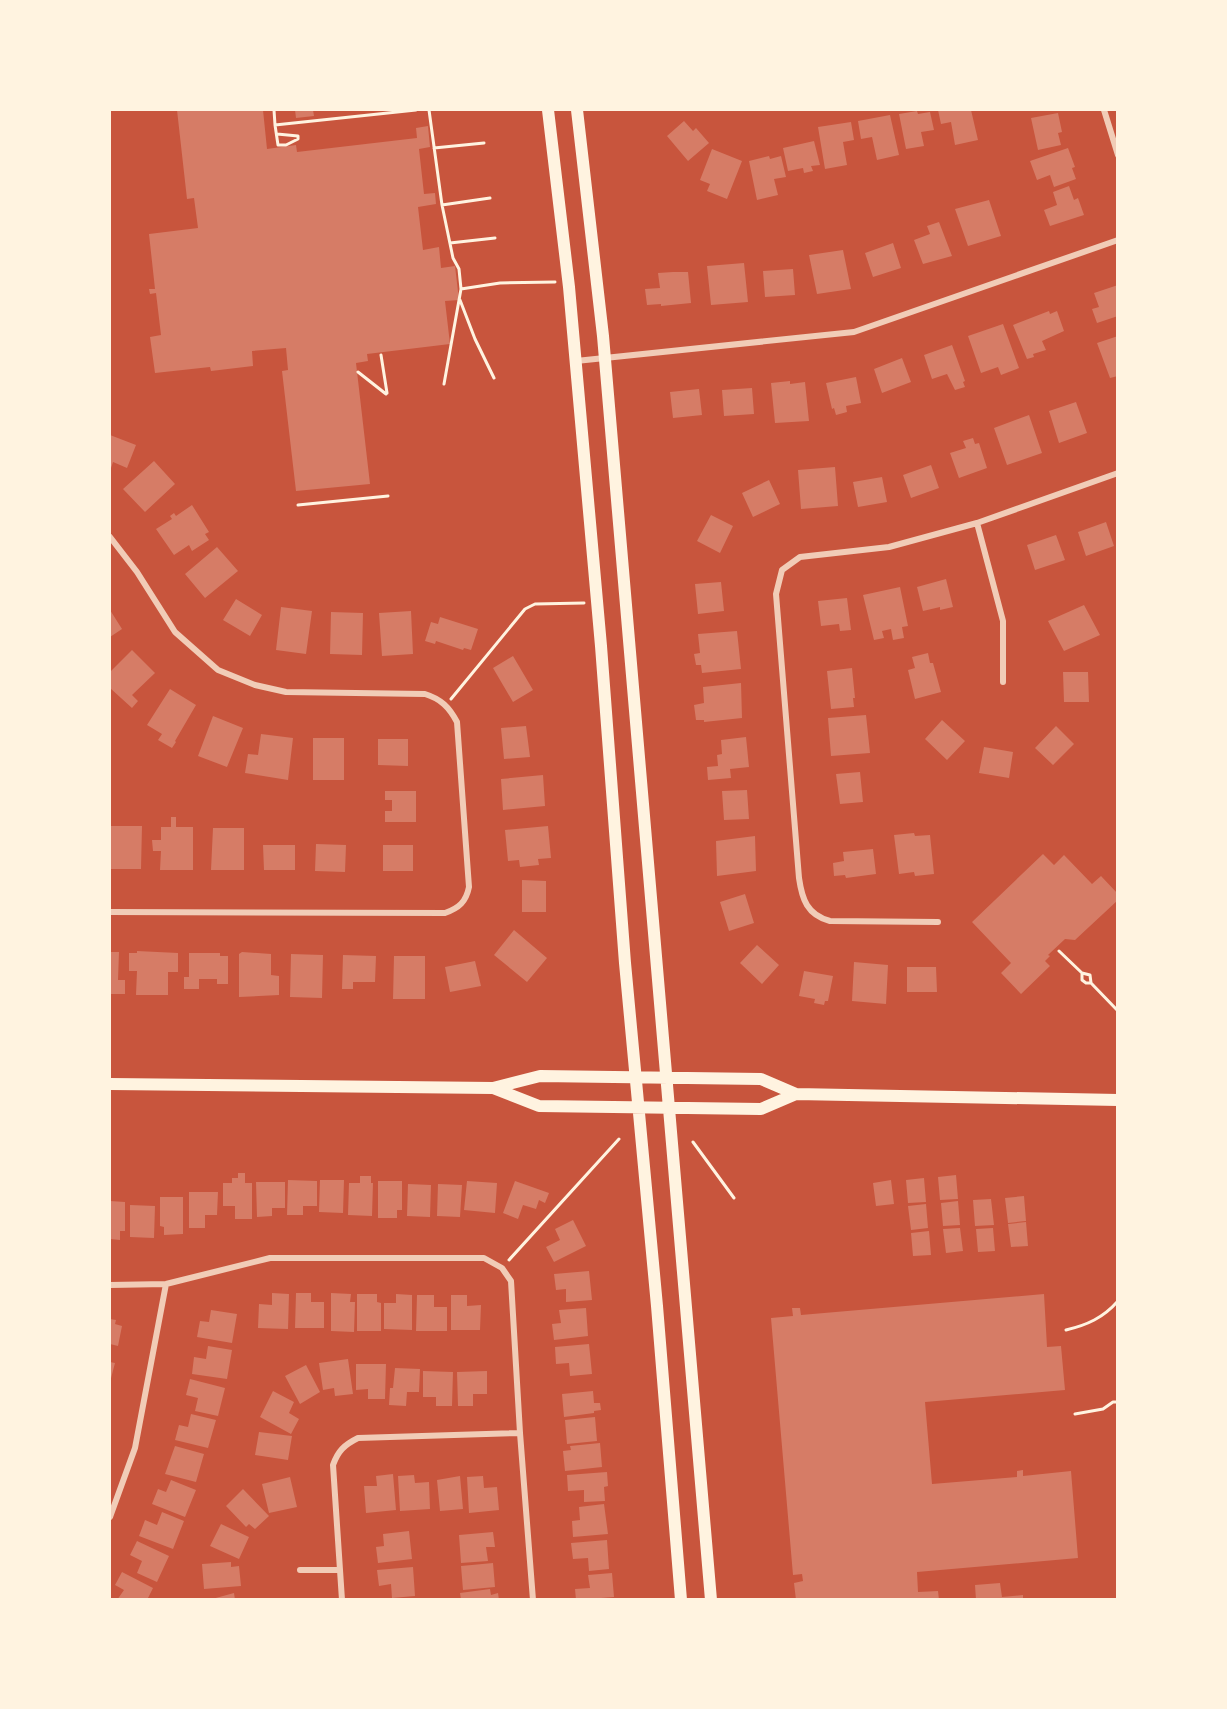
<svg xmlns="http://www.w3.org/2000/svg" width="1227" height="1709" font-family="Arial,sans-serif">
	<rect width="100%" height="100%" fill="#c8553d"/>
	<path fill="#d67c66" d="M177,110H263L267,149L296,145L297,152L417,138L416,128L428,126L430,147L419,149L424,194L435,193L436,204L418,207L423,250L439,247L441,268L455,266L459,300L445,301L450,344L367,354L368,361L356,363L370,484L296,491L282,371L288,370L286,348L252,351L253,366L211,371L210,367L155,373L150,337L161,335L156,293L150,294L149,289H155L149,234L198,228L194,198L187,199Z
		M295,110H313L314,116L296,118Z
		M938,110H971L978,140L955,145L951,122L941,124Z
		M917,111L918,114L930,112L934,130L921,132L924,146L906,149L899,114Z
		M1058,113L1062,132L1058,133L1061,145L1038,150L1031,118Z
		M890,115L899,155L877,160L872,137L861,139L858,121Z
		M684,121L693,131L696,128L709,143L688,161L667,136Z
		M851,122L854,140L843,142L847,165L825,169L818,127Z
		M814,141L820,165L811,166L813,171L804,173L803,168L788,171L783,148Z
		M1068,148L1075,167L1072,168L1076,179L1054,187L1050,175L1037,180L1030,161Z
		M712,149L742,161L727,199L707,191L710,184L700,180Z
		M769,156L770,159L781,156L786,177L774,179L778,195L757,200L749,161Z
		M1069,186L1074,200L1078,198L1084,215L1050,226L1044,210L1057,205L1053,192Z
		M989,200L1001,236L968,246L955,209Z
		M939,222L952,256L923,264L914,240L930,234L927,226Z
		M893,243L901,268L873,277L865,253Z
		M843,250L851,289L817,294L809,255Z
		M744,263L748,302L711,305L707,266Z
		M793,269L795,295L765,297L763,271Z
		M673,272H688L691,303L661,306V304L647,305L645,289L660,288L658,273Z
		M1118,285V316L1097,323L1092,309L1099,307L1094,293Z
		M1049,311L1050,314L1057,311L1064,331L1042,341L1046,350L1033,354L1034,357L1027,359L1013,325Z
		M1003,324L1019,368L1001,375L998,367L981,373L968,336Z
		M1118,336V376L1110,378L1097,343Z
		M952,345L965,381L963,382L965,387L955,390L947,374L932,379L924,355Z
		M902,358L911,382L882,393L874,369Z
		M856,377L861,403L846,406L847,412L836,415L834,408L832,409L826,383Z
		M790,381V384L805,382L809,421L775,423L771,383Z
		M752,388L754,414L724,416L722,390Z
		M699,389L702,415L673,418L670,392Z
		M1076,402L1087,433L1059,443L1049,411Z
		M1029,415L1042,453L1007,465L994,428Z
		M110,435L136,445L127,468L113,462L110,471Z
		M973,438L975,444L979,443L987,468L959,478L950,453L966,448L963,441Z
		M154,461L175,484L145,512L123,489Z
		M931,465L939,488L911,498L903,475Z
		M835,467L838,506L801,509L798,470Z
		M882,477L887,502L858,507L853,482Z
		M769,480L780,504L753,517L742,493Z
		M192,505L209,532L205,534L209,540L192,551L189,545L174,555L156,529L172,519L170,516L174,513L176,516Z
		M711,515L733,526L720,553L697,541Z
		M1106,522L1114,546L1086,556L1078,532Z
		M1056,535L1065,560L1035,570L1027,545Z
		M217,547L238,571L205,598L185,574Z
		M946,579L953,607L940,610V607L923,611L917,587Z
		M721,582L724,611L698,614L695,584Z
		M900,587L908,626L902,627L904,638L893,640L891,629L882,631L884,638L874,640L863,595Z
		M847,598L851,630L840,631L839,624L821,626L818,601Z
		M236,599L262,615L250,636L223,620Z
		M1084,605L1100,635L1064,651L1048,621Z
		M281,607L312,611L306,654L276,650Z
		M110,610L122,629L110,637Z
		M411,611L413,654L382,656L379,613Z
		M331,612L363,613L362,655L330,654Z
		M440,617L478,629L471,650L464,648L463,650L436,641L435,644L425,641L431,622L438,624Z
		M737,631L741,669L702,673L701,665H696L694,654L700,653L698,634Z
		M132,650L155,673L132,695L138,701L132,708L110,688V672Z
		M928,653L930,663H933L941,692L915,699L908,670L915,668L912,657Z
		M513,656L533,690L513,702L493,668Z
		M852,668L855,698H853L854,707L831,709L827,671Z
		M1063,672H1088L1089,702H1064Z
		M741,683L742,718L704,722V720H696L694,705L704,703L703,687Z
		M170,689L196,705L175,741L176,742L172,748L158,740L162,734L147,725Z
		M866,715L870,753L831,756L828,718Z
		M213,716L243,728L227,767L198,756Z
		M942,720L965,741L947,760L925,739Z
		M526,726L530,757L504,759L501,728Z
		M1056,726L1074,744L1053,765L1035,748Z
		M261,734L293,738L288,780L245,773L248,754L258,755Z
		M746,737L749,767L730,769L731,778L708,780L707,767L718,766L717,755L722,754L721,740Z
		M313,738H344V780H313Z
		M378,739H408V766L378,765Z
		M984,747L1013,752L1009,778L979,773Z
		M860,772L863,802L840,804L836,774Z
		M543,775L545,806L503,810L501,779Z
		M747,790L749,819L724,820L722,791Z
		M385,791H416V822H385V811H392V800H385Z
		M171,817H176V827H193V870H160L161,851H153L152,840H161V827H171Z
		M110,826H142L141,869H110Z
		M548,826L551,858L538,859L539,865L520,867L519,860L508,861L505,830Z
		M213,828H244V870H211Z
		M914,833L915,836L930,835L934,874L915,876L914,872L899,874L894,835Z
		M755,836L756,871L717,876L716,841Z
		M316,844L346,845L345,872L315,871Z
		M263,845H295V870H264Z
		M383,845H413V871H383Z
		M873,849L876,874L846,878L845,875L834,876L833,863L844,861L843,852Z
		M1043,854L1054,865L1064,855L1092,884L1101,876L1118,894V900L1075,940L1065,939L1048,955L1050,956L1045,961L1050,966L1021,994L1001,973L1011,963L972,922Z
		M522,880L546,881V912H522Z
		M745,894L754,923L729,931L720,902Z
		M514,930L547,958L527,982L494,955Z
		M757,945L779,965L762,984L740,963Z
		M137,951L178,953V972H168V995H136L137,971H129V953H137Z
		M110,952H119L118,980H125V994H110Z
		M242,952L271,954V975L279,976V995L239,997V954Z
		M189,953H220V956H228V984H217V979H199V989H184V977H189Z
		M291,954L323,955L322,998L290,997Z
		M343,955L376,956L375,982H353V989H342Z
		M394,956H425V999H393Z
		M475,961L481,986L450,992L445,967Z
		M854,962L888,965L886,1004L852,1001Z
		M907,967H936L937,992H907Z
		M804,971L833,976L828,1001H825L824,1005L814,1003L815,999L799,996Z
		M238,1173H245V1183H252V1219H235V1206H223V1183H232V1178H238Z
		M956,1175L958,1199L940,1200L938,1177Z
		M360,1176H371V1183H373L372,1216L348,1215L349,1183H360Z
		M924,1178L926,1202L908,1203L906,1180Z
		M288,1180L317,1181V1206H303V1215H287Z
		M320,1180H344L343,1213L319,1212Z
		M891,1180L894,1204L876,1206L873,1183Z
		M378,1181H402V1210H397V1218H378Z
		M467,1181L497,1183L495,1213L464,1210Z
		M515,1181L549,1193L545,1203L539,1200L536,1209L523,1205L518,1219L503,1213Z
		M256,1182H285V1208H272V1216L257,1217Z
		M408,1184L431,1185L430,1217L407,1216Z
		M438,1184L462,1185L460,1217L437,1216Z
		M189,1192H218L217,1215H205V1228H189Z
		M1024,1196L1026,1221L1008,1223L1005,1198Z
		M160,1197H183V1234L164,1235V1227L160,1226Z
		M991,1199L994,1225L975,1226L973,1200Z
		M110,1201L125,1202V1231H120V1240L110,1239Z
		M958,1201L960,1225L943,1226L941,1203Z
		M926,1204L928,1228L911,1230L908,1206Z
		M130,1205L155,1206L154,1238L130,1237Z
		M573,1220L586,1246L554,1262L546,1247L560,1240L555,1229Z
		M1026,1222L1028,1246L1011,1247L1008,1224Z
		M960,1228L963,1251L946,1253L943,1229Z
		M993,1228L995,1251L978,1252L976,1229Z
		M929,1231L931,1255L913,1256L911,1233Z
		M589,1271L592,1300L566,1302V1289L556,1290L554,1274Z
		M272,1293L289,1294L288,1329L258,1328L259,1304L272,1305Z
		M296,1293H311V1302H324V1328H295Z
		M331,1293L351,1294L350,1302H355L354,1332L331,1331Z
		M357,1294H377V1302L381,1303V1331H357Z
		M396,1294L412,1295V1330L384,1329V1303H396Z
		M1044,1294L1047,1347L1061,1346L1065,1390L925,1402L932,1484L1017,1477V1471L1023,1470V1476L1071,1471L1078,1558L917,1572L918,1592L938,1591L939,1600H796L794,1583L803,1581L802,1574L793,1575L771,1318L793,1316L792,1308H800L801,1315Z
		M417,1295H434V1307H447V1331H416Z
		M451,1295H467V1306L481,1305L480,1330H451Z
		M586,1308L588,1336L554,1340L552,1324L561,1323L559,1310Z
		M211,1310L237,1314L232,1343L197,1337L200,1321L209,1322Z
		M110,1319L116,1320L115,1324L122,1326L118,1346L110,1344Z
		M589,1344L592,1374L570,1376L569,1363L556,1364L555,1347Z
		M208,1346L232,1350L227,1379L192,1374L194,1357L206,1359Z
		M348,1359L353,1394L335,1396L334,1388L323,1390L319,1363Z
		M110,1362L115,1363L110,1382Z
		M356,1364H386L385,1399H368V1389L356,1390Z
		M306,1365L320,1392L300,1404L285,1376Z
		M395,1368L420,1369L419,1392H407L406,1406L389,1405L390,1388H393Z
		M423,1371L453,1372L452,1406H436V1397H423Z
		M487,1371V1394H473V1406H458L457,1372Z
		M190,1379L225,1388L218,1416L195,1411L198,1398L186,1395Z
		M273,1391L294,1402L289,1413L299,1419L291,1434L260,1417Z
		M593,1391L594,1403H600L601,1410L594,1411V1413L564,1417L562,1394Z
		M191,1414L216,1420L208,1448L175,1440L179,1425L188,1427Z
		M595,1417L597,1441L567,1444L565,1420Z
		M259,1432L292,1436L288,1460L255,1455Z
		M600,1443L602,1467L565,1471L563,1451L571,1450L570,1446Z
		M175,1446L204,1454L196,1482L165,1474Z
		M607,1472L608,1486L604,1487L605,1501L584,1502V1490L568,1491L567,1475Z
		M393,1474L396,1510L366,1513L364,1486H377L376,1476Z
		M414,1475L415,1483L429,1482L430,1509L400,1511L398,1476Z
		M460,1476L463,1509L440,1511L437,1480Z
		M483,1476L484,1488L497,1487L499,1510L469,1513L467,1477Z
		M290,1477L297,1507L269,1513L262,1484Z
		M171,1480L196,1490L185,1517L152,1504L158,1489L166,1492Z
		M243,1489L269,1516L255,1529L249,1524L246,1527L226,1506Z
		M604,1504L608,1534L573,1537L572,1521L580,1520L579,1507Z
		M162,1512L184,1521L173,1549L139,1536L145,1520L157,1525Z
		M221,1524L249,1537L239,1559L210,1546Z
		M409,1531L412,1559L378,1563L376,1547L384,1546L383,1534Z
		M493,1532L495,1547H486L488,1561L461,1563L459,1535Z
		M607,1540L609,1569L589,1571L588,1558L573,1559L571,1543Z
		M137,1541L169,1556L157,1582L137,1573L142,1561L130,1555Z
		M231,1562V1567L239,1566L241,1586L204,1589L202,1564Z
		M493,1563L495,1587L463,1590L461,1566Z
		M413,1567L415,1596L392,1598L391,1584L379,1586L377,1570Z
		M122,1572L153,1588L147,1600H117L124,1590L115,1585Z
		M612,1573L614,1597L576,1600L575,1589L590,1588L588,1575Z
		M1000,1583L1002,1597L1023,1595V1600H976L975,1585Z
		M490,1589L491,1595L498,1593L499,1600H461L460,1593Z
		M234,1593L235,1600H212V1599Z"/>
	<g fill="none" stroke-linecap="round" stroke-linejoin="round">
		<path stroke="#fff3e0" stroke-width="3" d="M274,110L275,125L416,110
			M429,110L442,205L453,258L459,269L461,289L444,384
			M275,125L278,145H286L298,139V136L277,134
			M434,148L484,143
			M442,205L490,198
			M450,243L495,238
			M461,289L500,283L555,282
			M460,300L475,339L494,378
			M381,355L387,393
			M358,372L386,394
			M298,505L388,496
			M451,699L525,609L535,604L584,603
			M1059,951L1082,973V980L1086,983H1091L1090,975L1082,973
			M1091,983L1118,1011
			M693,1142L734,1198
			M509,1260L619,1139
			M1066,1330C1087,1325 1103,1318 1118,1301
			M1075,1414L1103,1409L1113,1402H1118"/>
		<path stroke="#f1ccb7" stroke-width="6" d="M1104,110L1118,155
			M576,361L854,332L1118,240
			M977,523L1003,621V682
			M110,537L137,572L175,632L218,670L255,685L286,692L425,694C441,699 449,707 457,722L469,887C466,902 459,908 445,913L110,912
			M938,922L830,921C807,915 802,899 799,878L776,594L782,570L800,557L889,547L977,523L1118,473
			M110,1285L166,1284L270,1258H484L502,1268L511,1281L520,1433L533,1600
			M110,1517L135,1448L166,1284
			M300,1570H339
			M342,1600L333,1465C338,1451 344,1445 358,1438L520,1433"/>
		<path stroke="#fff3e0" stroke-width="12" d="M548,110L569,287L601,646L625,963L657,1306L681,1600
			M577,110L603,336L711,1600
			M110,1084L493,1088L540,1076L761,1079L796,1094L1118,1100
			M493,1088L539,1106L761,1109L796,1094"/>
	</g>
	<rect width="1227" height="1709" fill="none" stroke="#fff3e0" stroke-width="222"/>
</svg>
